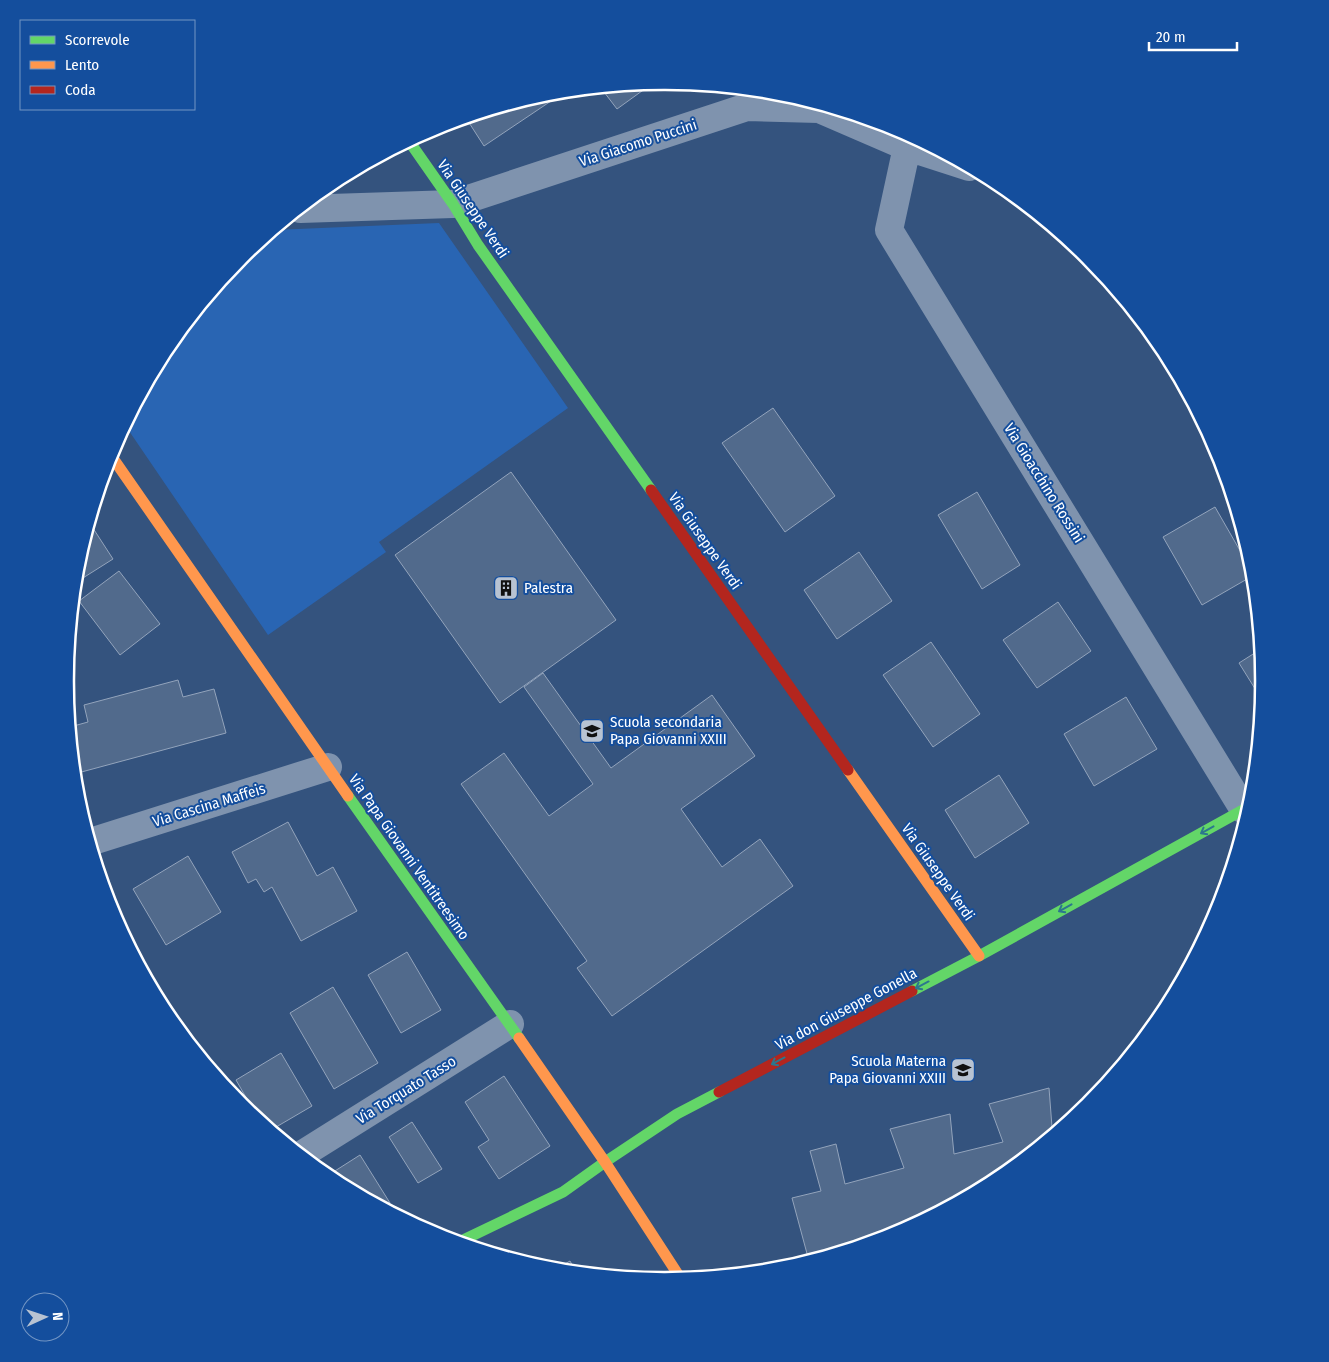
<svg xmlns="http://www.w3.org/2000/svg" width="1329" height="1362" font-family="'Fira Sans Condensed',sans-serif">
	<rect width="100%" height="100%" fill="#34537e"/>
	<path fill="#2965b3" d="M439,223L568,408L379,542L386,552L268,635L125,425L166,348L241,257L274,230Z"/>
	<path fill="#516a8c" stroke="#93a4bc" d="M653,83L617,109L601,88Z
		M550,93L554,99L484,146L466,118Z
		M773,408L835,496L785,532L722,443Z
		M511,472L616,620L500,703L395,555Z
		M977,492L1020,565L982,589L938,515Z
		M1215,507L1254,575L1202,605L1163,537Z
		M89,522L113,559L75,583L77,564Z
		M859,552L892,601L837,639L804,590Z
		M119,571L160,624L120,655L79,601Z
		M1058,602L1091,651L1037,688L1003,640Z
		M931,642L980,714L933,747L883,675Z
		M1261,649L1264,681L1262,700L1239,663Z
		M543,673L611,768L712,695L755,756L681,809L722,867L760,839L793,886L612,1016L577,968L587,961L461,784L504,753L549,816L593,784L524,687Z
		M178,680L183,697L214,689L226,733L74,774L70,727L88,722L84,705Z
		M1126,697L1157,749L1094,786L1064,734Z
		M999,775L1029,823L975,858L945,810Z
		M288,822L317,876L333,867L357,911L301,941L272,887L264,892L256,879L248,883L232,852Z
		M188,856L221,912L166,945L133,889Z
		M407,952L441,1010L401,1033L368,975Z
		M333,987L378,1063L334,1089L290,1013Z
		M281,1053L312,1106L271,1130L259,1120L236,1080Z
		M504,1076L550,1146L499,1179L478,1147L489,1140L465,1102Z
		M1049,1088L1052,1127L1065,1125L997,1180L894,1235L809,1261L792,1198L821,1191L810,1151L836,1144L845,1184L904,1168L890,1129L950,1114L954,1154L1003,1142L989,1104Z
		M412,1122L442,1169L418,1183L389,1137Z
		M360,1155L390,1203L383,1207L331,1179L327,1176Z
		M570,1261L576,1272L554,1270Z"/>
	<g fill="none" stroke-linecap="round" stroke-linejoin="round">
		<path stroke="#7f93ae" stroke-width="28" d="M907,147L889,230L1244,810
			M300,209L453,204L747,107L819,109L907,147L969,167
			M90,842L328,767
			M301,1155L510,1024"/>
		<path stroke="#63d668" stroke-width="11" d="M409,141L453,204L478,245L651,490
			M348,796L519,1038
			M912,991L979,956L1250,806
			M459,1242L563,1192L605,1162L677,1114L719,1092"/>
		<path stroke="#ff974d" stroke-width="11" d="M110,454L348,796
			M848,770L979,956
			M519,1038L605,1162L681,1279"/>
		<path stroke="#b3261e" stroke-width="11" d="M651,490L848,770
			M719,1092L912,991"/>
	</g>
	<defs><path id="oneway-shaft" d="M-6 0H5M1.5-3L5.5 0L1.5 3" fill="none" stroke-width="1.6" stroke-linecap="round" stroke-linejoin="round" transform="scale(1.25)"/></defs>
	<g stroke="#2c778d">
		<use href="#oneway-shaft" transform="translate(1207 830) rotate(151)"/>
		<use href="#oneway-shaft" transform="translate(1065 908) rotate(151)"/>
		<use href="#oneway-shaft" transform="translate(922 985) rotate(152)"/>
		<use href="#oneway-shaft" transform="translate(778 1061) rotate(152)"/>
	</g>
	<defs>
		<symbol id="building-square" viewBox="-11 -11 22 22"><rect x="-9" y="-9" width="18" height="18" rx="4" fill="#b8c3d2" stroke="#144e9d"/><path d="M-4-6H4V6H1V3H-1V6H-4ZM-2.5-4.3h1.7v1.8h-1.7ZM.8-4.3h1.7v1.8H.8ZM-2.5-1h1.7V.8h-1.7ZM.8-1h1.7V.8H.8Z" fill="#111"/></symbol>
		<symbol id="school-square" viewBox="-11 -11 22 22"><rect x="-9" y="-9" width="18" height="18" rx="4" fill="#b8c3d2" stroke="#144e9d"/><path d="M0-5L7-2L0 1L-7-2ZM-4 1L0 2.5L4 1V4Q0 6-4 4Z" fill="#111"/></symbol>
	</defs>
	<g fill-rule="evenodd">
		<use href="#building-square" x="492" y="574" width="28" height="28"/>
		<use href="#school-square" x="578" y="717" width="28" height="28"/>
		<use href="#school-square" x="949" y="1056" width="28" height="28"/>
	</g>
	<g text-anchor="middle" stroke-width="4" stroke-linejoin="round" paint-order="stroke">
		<g font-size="15" fill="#fff" stroke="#144e9d">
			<text transform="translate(638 143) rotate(-18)" y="5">Via Giacomo Puccini</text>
			<text transform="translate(473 209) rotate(56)" y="5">Via Giuseppe Verdi</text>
			<text transform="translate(1044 483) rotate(58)" y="5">Via Gioacchino Rossini</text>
			<text transform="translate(705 541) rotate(55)" y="5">Via Giuseppe Verdi</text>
			<text transform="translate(209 805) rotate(-17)" y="5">Via Cascina Maffeis</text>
			<text transform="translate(409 857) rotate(55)" y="5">Via Papa Giovanni Ventitreesimo</text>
			<text transform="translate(938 872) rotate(55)" y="5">Via Giuseppe Verdi</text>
			<text transform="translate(846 1009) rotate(-28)" y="5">Via don Giuseppe Gonella</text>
			<text transform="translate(406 1090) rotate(-32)" y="5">Via Torquato Tasso</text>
		</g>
		<g font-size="15" fill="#fff" stroke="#144e9d" text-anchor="start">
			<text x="524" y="593">Palestra</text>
			<text x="610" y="727">Scuola secondaria<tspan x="610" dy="17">Papa Giovanni XXIII</tspan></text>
			<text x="946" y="1066" text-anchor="end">Scuola Materna<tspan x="946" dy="17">Papa Giovanni XXIII</tspan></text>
		</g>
	</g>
	<path d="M0 0H1329V1362H0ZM664 90H665A590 590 0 0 1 1255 680V682A590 590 0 0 1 665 1272H664A590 590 0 0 1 74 682V680A590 590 0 0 1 664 90Z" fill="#144e9d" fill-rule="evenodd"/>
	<path fill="none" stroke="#fff" stroke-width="2.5" d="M664 90H665A590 590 0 0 1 1255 680V682A590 590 0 0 1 665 1272H664A590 590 0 0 1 74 682V680A590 590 0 0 1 664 90Z"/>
	<rect x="20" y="20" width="175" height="90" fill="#144e9d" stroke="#7295c4"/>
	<rect x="30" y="36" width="25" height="8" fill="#63d668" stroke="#7295c4"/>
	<text x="65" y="45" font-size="15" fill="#ffffff">Scorrevole</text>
	<rect x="30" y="61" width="25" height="8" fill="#ff974d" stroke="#7295c4"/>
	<text x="65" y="70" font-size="15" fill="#ffffff">Lento</text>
	<rect x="30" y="86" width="25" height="8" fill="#b3261e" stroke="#7295c4"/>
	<text x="65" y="95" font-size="15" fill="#ffffff">Coda</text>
	<g transform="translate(45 1317) rotate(87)"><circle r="24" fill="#144e9d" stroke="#7295c4"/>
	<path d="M0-4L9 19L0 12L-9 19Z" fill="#b8c3d2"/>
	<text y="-8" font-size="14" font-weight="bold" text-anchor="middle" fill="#ffffff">N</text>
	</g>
	<path d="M1149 42v8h88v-8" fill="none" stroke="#ffffff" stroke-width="2.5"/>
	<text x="1156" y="42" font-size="15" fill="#ffffff" stroke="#144e9d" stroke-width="4" paint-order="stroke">20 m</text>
</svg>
